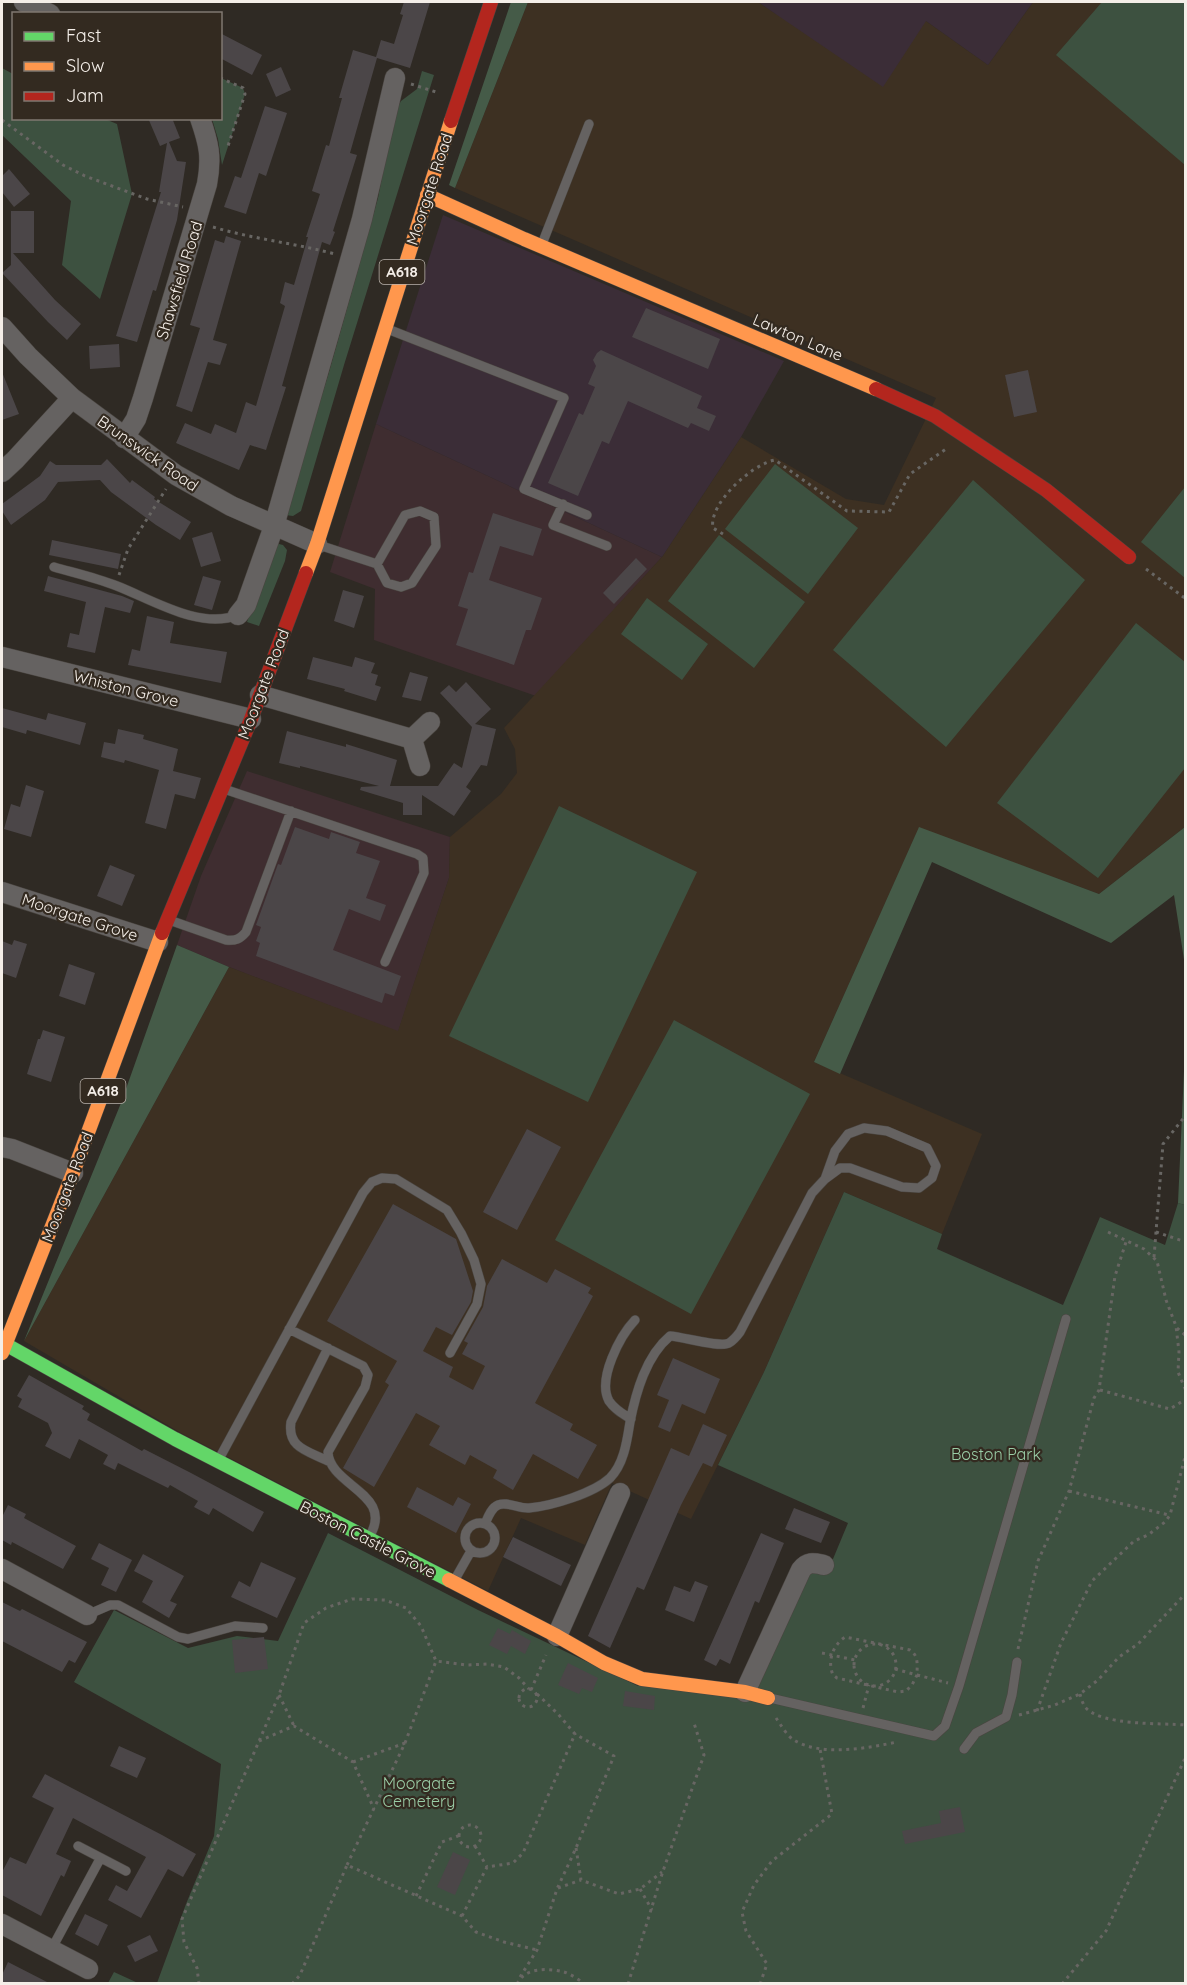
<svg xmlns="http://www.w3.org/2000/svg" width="1187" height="1985" font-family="Quicksand,sans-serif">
	<rect width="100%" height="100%" fill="#2f2a24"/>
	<path fill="#3f2d30" d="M376,424L662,557L536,696L374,640L375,589L330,572Z
		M247,771L450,837L449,878L398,1032L229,967L177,945L201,876Z"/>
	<path fill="#3d3022" d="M528,2H758L776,14L926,21L988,65L1033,2H1185V827L1099,894L919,828L814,1062L982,1134L942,1234L844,1192L764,1372L691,1519L612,1483L585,1545L521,1518L488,1591L181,1433L24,1341L229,967L398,1031L449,878L450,837L501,794L517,773L515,749L504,728L662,557L741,437L846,499L884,505L936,398L455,188Z"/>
	<path fill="#3b2d37" d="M758,2H1033L988,65L926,21L883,87Z
		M443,215L784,361L741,437L662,557L376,424Z"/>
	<path fill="#3d5140" d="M1102,2H1185V165L1056,55Z
		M2,68L13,74L14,118L105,119L117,124L132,194L100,299L62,265L71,201L2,135Z
		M422,71L434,75L344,365L301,511L293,516L285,515L329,372L355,280L378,198L394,114L401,101L417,89Z
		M221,78L243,88L245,94L222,165L218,139L212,119L220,118Z
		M775,464L858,528L808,594L725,529Z
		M973,480L1085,580L946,747L833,650Z
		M1185,487V578L1141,542Z
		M719,535L805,602L754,668L668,601Z
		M275,543L283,545L287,550L285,561L259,626L247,622Z
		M647,598L708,644L682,680L621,634Z
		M1136,623L1185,662V768L1098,878L997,803Z
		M559,806L697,872L588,1102L449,1036Z
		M674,1020L810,1094L691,1314L555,1240Z
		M844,1192L942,1234L937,1249L1063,1305L1100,1217L1165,1245L1178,1203L1185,1205V1983H157L186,1904L214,1836L221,1764L74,1682L114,1610L188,1648L237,1636L278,1641L328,1533L478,1610L638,1686L756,1684L804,1574L828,1571L848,1523L718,1465L764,1372Z
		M114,1972L138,1983H108Z"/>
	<path fill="#455b48" d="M511,2H528L455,188L449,185Z
		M919,827L1099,894L1185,827V966L1174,895L1111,943L932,862L840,1074L814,1062Z
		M177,945L229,967L24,1341L121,1103Z
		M1185,1049L1186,1205H1185L1178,1203Z"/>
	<path fill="#4b4648" d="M404,2H430L410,68L377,58L350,153L357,155L333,231L335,232L330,245L322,242L282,386L286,387L266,450L250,445L239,470L176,443L185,423L211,434L215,424L236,433L246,402L256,406L285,306L280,303L285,282L294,285L308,237H306L320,194L312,191L326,145L329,146L342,98H339L353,50L376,57L381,40L394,44L403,15L400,14Z
		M220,33L262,55L252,75L220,58Z
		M281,67L291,90L276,97L266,74Z
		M265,106L287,113L266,176L259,173L246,214L224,207L235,176L241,178Z
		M148,118H172L180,138L169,142L177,161L186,162L177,220L156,291L153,290L137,342L116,336L161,192H159L167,143L160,146Z
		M9,169L30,194L14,207L2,192V176Z
		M11,211H34V253H13L55,300L81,324L67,340L48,322L2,273L11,265Z
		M226,236L241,241L213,340L227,344L220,365L208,362L192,412L176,406L200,328L190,325L215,240L224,243Z
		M646,308L720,339L708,369L632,337Z
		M119,344L120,367L90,369L89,346Z
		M601,350L702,396L697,408L716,416L709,431L691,423L688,428L628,401L609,444L602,441L578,496L548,483L579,413L583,415L595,387L588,384L596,366L593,360L597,353Z
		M1028,370L1037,412L1014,417L1005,375Z
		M2,372L19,414L2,420Z
		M107,459L130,483L132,480L155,497L154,499L191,522L180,540L156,525L111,492L100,480L58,482L45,500L11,525L2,511V504L40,476L50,461L56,465H101Z
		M493,513L542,529L533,556L500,546L489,580L542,598L531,630H526L514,665L456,645L468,609L458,606L469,572L473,573Z
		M212,532L221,561L201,567L192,538Z
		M52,540L121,554L118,569L49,555Z
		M636,558L647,569L614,604L603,593Z
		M48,576L122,596L134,601L130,613L105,607L95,653L67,647L70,633L79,635L86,602L44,591Z
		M203,576L221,581L212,610L194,605Z
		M343,590L364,596L354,628L334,621Z
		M147,616L174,622L170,643L227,652L221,683L128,665L132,649L140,651Z
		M313,657L352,667L355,657L375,663L371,673L378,675L375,685L381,687L376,701L344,691L345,689L307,679Z
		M410,672L428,677L421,701L402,697Z
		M466,682L491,709L475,724L496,729L487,766L481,765L466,787L471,791L454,816L422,795V815H403V803L360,790L361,787L379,786L300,766V768L279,763L287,731L346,747V744L397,760L390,786H438L454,763L462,768L472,727L440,693L449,685L456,692Z
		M2,708L46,720L48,713L86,723L80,745L27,730L26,734L2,727Z
		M118,729L144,735L143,739L178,749L173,771L201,778L195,799L175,794L166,829L145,823L159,770L125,760L124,763L101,757L104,742L115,744Z
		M26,785L44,791L31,837L4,829L11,804L20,807Z
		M295,827L329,839L331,832L360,842L356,853L380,861L366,898L386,905L380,921L349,909L333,950L401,976L394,996L385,993L382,1003L256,956L260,943L256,941L261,927L256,925L278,864L281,865Z
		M110,865L135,875L122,906L97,896Z
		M14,940L27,944L16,978L2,973V941L12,945Z
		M69,964L95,973L85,1005L59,996Z
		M43,1030L65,1037L51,1082L27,1074L38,1039H40Z
		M527,1129L561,1147L517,1230L483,1212Z
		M393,1204L456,1239L473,1291L471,1302L452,1335L436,1327L423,1351L453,1367L449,1377L473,1390L485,1366L462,1354L468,1343L464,1341L483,1307L487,1286L502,1259L547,1283L555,1269L591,1288L588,1293L593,1296L535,1403L573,1424L570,1430L597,1445L578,1479L533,1454L513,1490L493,1478L497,1470L470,1455L465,1465L429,1445L440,1426L416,1413L374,1487L343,1468L389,1385L385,1382L397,1361L327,1321Z
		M673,1358L720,1379L705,1414L682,1404L670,1432L658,1427L669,1400L657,1395Z
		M29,1375L84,1406L82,1409L90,1414L87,1420L142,1451L144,1449L191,1473L264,1512L253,1532L213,1508L209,1515L194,1507L198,1501L170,1485L168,1488L118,1463L115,1470L103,1464L108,1455L79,1439L70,1459L45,1446L52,1433L48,1423L18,1407L22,1399L17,1396Z
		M703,1424L727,1435L712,1467L703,1463L681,1505L644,1590L637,1587L610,1648L588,1636L671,1448L689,1456Z
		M417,1487L453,1506L458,1497L471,1504L456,1533L407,1507Z
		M8,1505L26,1514L24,1518L76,1546L63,1569L12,1542L11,1545L2,1540V1517Z
		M794,1508L830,1522L821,1543L785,1529Z
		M761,1533L784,1543L759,1603L755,1601L730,1664L720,1659L716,1666L704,1660Z
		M513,1537L571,1565L561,1586L503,1557Z
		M99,1543L132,1560L116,1592L101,1585L109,1568L91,1559Z
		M143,1554L184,1576L170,1601L177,1604L169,1618L142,1602L153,1581L134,1571Z
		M261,1562L296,1578L277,1618L231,1597L239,1581L250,1587Z
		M695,1581L708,1586L694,1622L665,1610L674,1586L690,1592Z
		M2,1602L20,1611L22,1609L87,1642L75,1663L69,1660L62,1672L2,1641Z
		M498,1628L510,1634L512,1630L531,1641L525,1654L511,1646L507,1654L489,1645Z
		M264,1637L268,1669L235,1673L232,1640Z
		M568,1663L598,1678L592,1692L582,1688L579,1694L558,1685Z
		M625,1691L655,1696L654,1710L623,1706Z
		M119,1746L146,1758L137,1778L110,1766Z
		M45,1774L162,1835L196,1854L183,1877L168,1869L141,1918L108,1900L116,1885L127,1891L146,1857L73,1818L56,1854L71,1861L64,1877L61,1875L41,1916L2,1895V1872L10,1857L26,1864L54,1808L32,1797Z
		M960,1807L965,1832L905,1844L902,1831L941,1823L939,1811Z
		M453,1852L470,1860L455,1895L437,1887Z
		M85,1914L108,1925L98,1946L75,1934Z
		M150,1935L158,1951L135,1962L127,1946Z
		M8,1962L49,1983H2V1975Z"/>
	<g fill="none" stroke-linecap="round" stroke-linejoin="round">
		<defs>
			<path id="lane" d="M542,244L589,124
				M390,330L564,398L524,489L587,515
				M563,504L553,525L607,546
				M322,546L377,564L405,515L420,511L434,517L436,546L412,583L401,587L387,583L377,564
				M54,567C75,573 97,578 117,586C153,600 200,630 238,615
				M227,790L417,854L423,858L424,873L385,962
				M172,921L226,940C236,941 240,939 246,932L291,811
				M289,1329L363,1366L368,1375L365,1387L328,1452C329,1486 396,1494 369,1537
				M328,1348L291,1422C287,1448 308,1451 328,1461
				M631,1419C623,1414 615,1410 609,1401C597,1379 620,1336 635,1320
				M219,1459L363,1193L372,1182L382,1178L396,1179L447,1210L461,1233L474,1260L481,1284L477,1304L450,1353
				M465 1538a15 15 0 1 1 30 0a15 15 0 1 1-30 0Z
				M485,1524C488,1517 491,1508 498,1505C507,1501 519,1509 529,1508C552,1506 594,1493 610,1478C624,1464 627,1441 630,1422C636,1392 646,1356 670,1336C684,1337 720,1348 729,1343C734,1340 737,1336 740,1332L812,1193L825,1179L840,1168H850L902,1187L919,1188L932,1178L936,1166L927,1148L887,1131L864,1128L848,1134L835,1151L825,1179
				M454,1581L471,1551
				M87,1615L110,1605H118L178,1637L188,1639L235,1626L263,1628
				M770,1698L934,1736L945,1726L959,1686L1066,1319
				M964,1749L976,1733L1006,1717L1012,1695L1017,1662
				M78,1846L126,1871
				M51,1950L100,1859"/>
			<path id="street" d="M24,2L50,14
				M2,327L28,356L72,398L176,475L231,506L317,544
				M124,438L136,419L143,398L207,184C212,157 209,144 200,118
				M2,472L15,460L72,398
				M238,615L246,605L274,526L362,219L395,78
				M2,657L251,719
				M260,695L412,739
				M420,766L412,739L430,722
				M2,892L158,942
				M2,1147L12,1149L73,1173
				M2,1569L87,1615
				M557,1636L620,1493
				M745,1692L801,1570C808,1561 814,1563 824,1565
				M2,1924L88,1969"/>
			<path id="fast" d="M5,1344L175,1439L449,1580"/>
			<path id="slow" d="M427,195L524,239L876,389
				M306,573L317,544L451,121
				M2,1353L73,1173L162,933
				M449,1580L557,1636L604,1663L642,1679L745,1692L768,1698"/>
			<path id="jam" d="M451,121L491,2
				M876,389L935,416L1046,490L1129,557
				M162,933L251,719L306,573"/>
		</defs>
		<use href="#lane" stroke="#4a4540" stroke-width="10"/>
		<use href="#street" stroke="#4a4540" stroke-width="21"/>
		<use href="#fast" stroke="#4a4540" stroke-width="15"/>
		<use href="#slow" stroke="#4a4540" stroke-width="15"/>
		<use href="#jam" stroke="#4a4540" stroke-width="15"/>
		<path stroke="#686663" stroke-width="3" stroke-dasharray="3 4.5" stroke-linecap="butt" d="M220,78L243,88L245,94L227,149
			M411,84L436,92
			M2,120L63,165L85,176L147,199L183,207
			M213,227C253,239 294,243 335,254
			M723,534L713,528C708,504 752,464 775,460L847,511L889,512L910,474L946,449
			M1146,569L1186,599
			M119,575L128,549L166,489
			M1108,1232L1144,1249L1157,1261L1166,1300L1176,1326L1179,1352L1178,1372L1186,1391
			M1156,1232L1186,1242
			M1154,1257L1163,1144L1186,1115
			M1177,1328L1186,1336
			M1100,1390L1170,1409L1186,1399
			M1069,1491L1169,1515
			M854 1665a21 21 0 1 1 42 0a21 21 0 1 1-42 0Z
			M1018,1649L1038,1561L1069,1491L1094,1398L1099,1390L1115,1276L1126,1242
			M822,1653L855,1660
			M895,1669L917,1675L912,1685L906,1691L898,1692L837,1678L833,1675C827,1661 833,1645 845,1637L910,1650C919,1656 917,1665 917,1675L948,1683
			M519 1698a9 9 0 1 1 18 0a9 9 0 1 1-18 0Z
			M531,1690L546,1655
			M1080,1694C1081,1698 1083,1704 1085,1707C1101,1726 1161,1723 1186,1725
			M279,1695L294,1726
			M863,1708L869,1685
			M1037,1711L1061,1643L1092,1581L1134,1541L1148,1535L1165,1522L1170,1515L1186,1453
			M1019,1715L1055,1705L1080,1694L1098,1680L1119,1657L1138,1644L1186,1593
			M776,1718C781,1725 787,1736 794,1740C821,1757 868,1748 897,1742
			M259,1741L294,1726L353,1762L374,1809
			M353,1762L405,1743
			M459 1836a11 11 0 1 1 22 0a11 11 0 1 1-22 0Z
			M475,1846L487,1867
			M576,1848L581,1880L619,1894L640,1889L662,1872
			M347,1865L405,1743L436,1661
			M558,1888L581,1880
			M640,1889L652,1910
			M416,1896L442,1842L458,1836
			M462,1916L487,1867L513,1863L523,1853L575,1734L558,1714L536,1693
			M520,1977L537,1950L557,1889L576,1848L614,1756L575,1734
			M199,1984L197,1968L184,1942L182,1919L279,1695L304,1623L326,1608L352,1599L385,1600L406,1608L421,1626L436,1661L466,1665L487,1664L504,1667L519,1678L529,1689
			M292,1984L300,1975L347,1865L462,1916L476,1932L504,1942L537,1950
			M517,1984C525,1967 548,1968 564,1972C571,1974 579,1980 585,1984
			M628,1984L663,1871L704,1755L694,1723
			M760,1984L767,1964L746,1931L742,1912L754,1885L772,1861L832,1814L820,1749
			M1062,1984L1106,1931L1186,1756"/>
		<use href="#lane" stroke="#656261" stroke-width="9"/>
		<use href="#street" stroke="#656261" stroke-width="20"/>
		<use href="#fast" stroke="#63d668" stroke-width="14"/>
		<use href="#slow" stroke="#ff974d" stroke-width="14"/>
		<use href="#jam" stroke="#b3261e" stroke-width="14"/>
	</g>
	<g text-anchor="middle" stroke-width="4.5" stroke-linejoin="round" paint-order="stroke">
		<g fill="#332a20" stroke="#bab3ac" stroke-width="1.5">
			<rect x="379.5" y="260" width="45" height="24" rx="4.5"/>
			<rect x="80.5" y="1079" width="45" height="24" rx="4.5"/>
		</g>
		<g font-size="15" font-weight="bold" fill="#f4eee8">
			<text x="402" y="277">A618</text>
			<text x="103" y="1096">A618</text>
		</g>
		<g font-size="16" fill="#f4eee8" stroke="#332a20">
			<text transform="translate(429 189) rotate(-72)" y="6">Moorgate Road</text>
			<text transform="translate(179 280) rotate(-73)" y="6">Shawsfield Road</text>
			<text transform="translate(798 337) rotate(23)" y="6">Lawton Lane</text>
			<text transform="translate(148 453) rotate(35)" y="6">Brunswick Road</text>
			<text transform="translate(263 684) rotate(-69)" y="6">Moorgate Road</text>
			<text transform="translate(126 688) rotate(14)" y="6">Whiston Grove</text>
			<text transform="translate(80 917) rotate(18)" y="6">Moorgate Grove</text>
			<text transform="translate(67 1187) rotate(-69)" y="6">Moorgate Road</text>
			<text transform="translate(368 1539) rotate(27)" y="6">Boston Castle Grove</text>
		</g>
		<g font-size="16" fill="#9acda6" stroke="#332a20">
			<text x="996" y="1460">Boston Park</text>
			<text x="419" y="1789">Moorgate<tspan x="419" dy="18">Cemetery</tspan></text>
		</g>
	</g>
	<rect width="1187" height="1985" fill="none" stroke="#f4eee8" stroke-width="6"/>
	<rect x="12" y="12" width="210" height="108" fill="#332a20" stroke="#807870" stroke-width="1.5"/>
	<rect x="24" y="32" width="30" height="9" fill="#63d668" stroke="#807870" stroke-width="1.5"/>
	<text x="66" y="42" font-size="18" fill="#f4eee8">Fast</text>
	<rect x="24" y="62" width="30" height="9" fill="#ff974d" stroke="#807870" stroke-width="1.5"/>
	<text x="66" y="72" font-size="18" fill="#f4eee8">Slow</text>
	<rect x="24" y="92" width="30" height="9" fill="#b3261e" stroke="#807870" stroke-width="1.5"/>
	<text x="66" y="102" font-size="18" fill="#f4eee8">Jam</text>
</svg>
